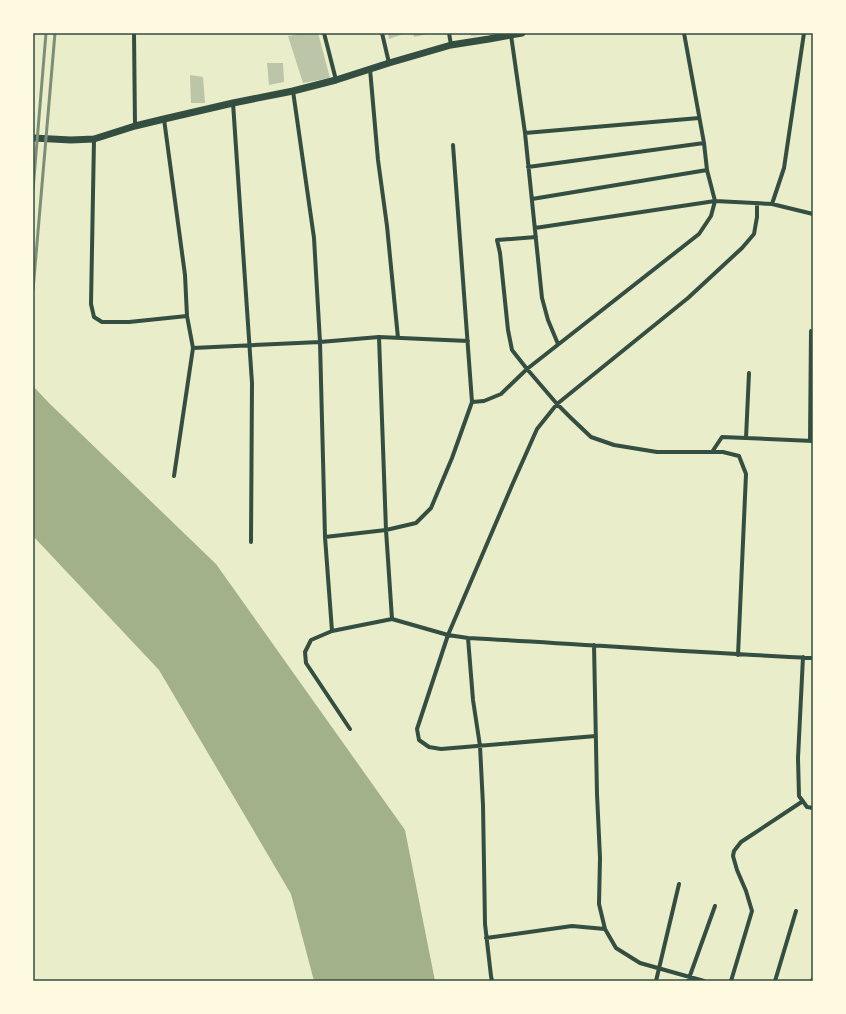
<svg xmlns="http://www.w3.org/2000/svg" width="846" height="1014" font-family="Arial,sans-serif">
	<rect width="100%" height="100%" fill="#e9edc9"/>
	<path fill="#a3b18a" d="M33,386L49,403L216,564L405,830L435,981H314L291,894L159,670L33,536Z"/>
	<path fill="#bcc5a7" d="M304,33H318L330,78L303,83L288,36Z
		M388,33H406L389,39Z
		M413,33H428V34L414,37Z
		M470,33H490V34L471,36Z
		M267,63H283L284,82L269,85Z
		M190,75L203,77L205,103H191Z"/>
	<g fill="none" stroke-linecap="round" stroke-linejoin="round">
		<path stroke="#344e41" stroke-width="4" d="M134,33L135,126
			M324,33L336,80
			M382,33L389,63
			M449,33L451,45
			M511,35L525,133L542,298L548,320L558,344
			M370,69L378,160L387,226L398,338
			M293,91L314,238L320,342L325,537L332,631
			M233,103L252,383L251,542
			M164,119L185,275L187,316L193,348L320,342L379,337L468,341
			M525,133L699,118
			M94,139L91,304L94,317L102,322H129L187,316
			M528,167L704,143
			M532,199L707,170
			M772,204L784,168L804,33
			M535,228L715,201L772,204L813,214
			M536,237L497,240L500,253L508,330L512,350L527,369L557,404L571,418L591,437L614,445L657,452H723L739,456L746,474L738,655
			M379,337L386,530L392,619
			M472,402L484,401L501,394L527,369L699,234L711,216L715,201L707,170L704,143L684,33
			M746,438L749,373
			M810,441L811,331
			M712,452L722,437L813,441
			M174,476L193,348
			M325,537L386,530L416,523L431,508L452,458L472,402L453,145
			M468,638L473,700L480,746L483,805L485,924L491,976L492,981
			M594,645L597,794L600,858L599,904L605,929L616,948L640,963L704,981
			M803,657L798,758L799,796L807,807L813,808
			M350,729L306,663L305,652L311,640L332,631L392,619L448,635L468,638C583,644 698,653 813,658
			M596,736L441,749L429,747L419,740L417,729L448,635L513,483L537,429L557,404L688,298L742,248L754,234L757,217V203
			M486,938L572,926L605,929
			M656,981L679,884
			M688,981L715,906
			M731,981L752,911L746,891L737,870L733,856L734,851L741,842L803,801
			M775,981L796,911
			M812,981L813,979"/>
		<path stroke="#344e41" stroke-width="7" d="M33,138L71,140L94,139L135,126L164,119L233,103L293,91L336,80L389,63L451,45L489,39L522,33"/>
		<path stroke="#7c8e77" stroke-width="3" d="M33,190L46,33
			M33,290L55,33"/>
	</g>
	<rect width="846" height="1014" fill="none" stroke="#fefae0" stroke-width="68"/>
	<rect x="34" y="34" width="778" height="946" fill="none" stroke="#344e41" stroke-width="1.5"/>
</svg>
